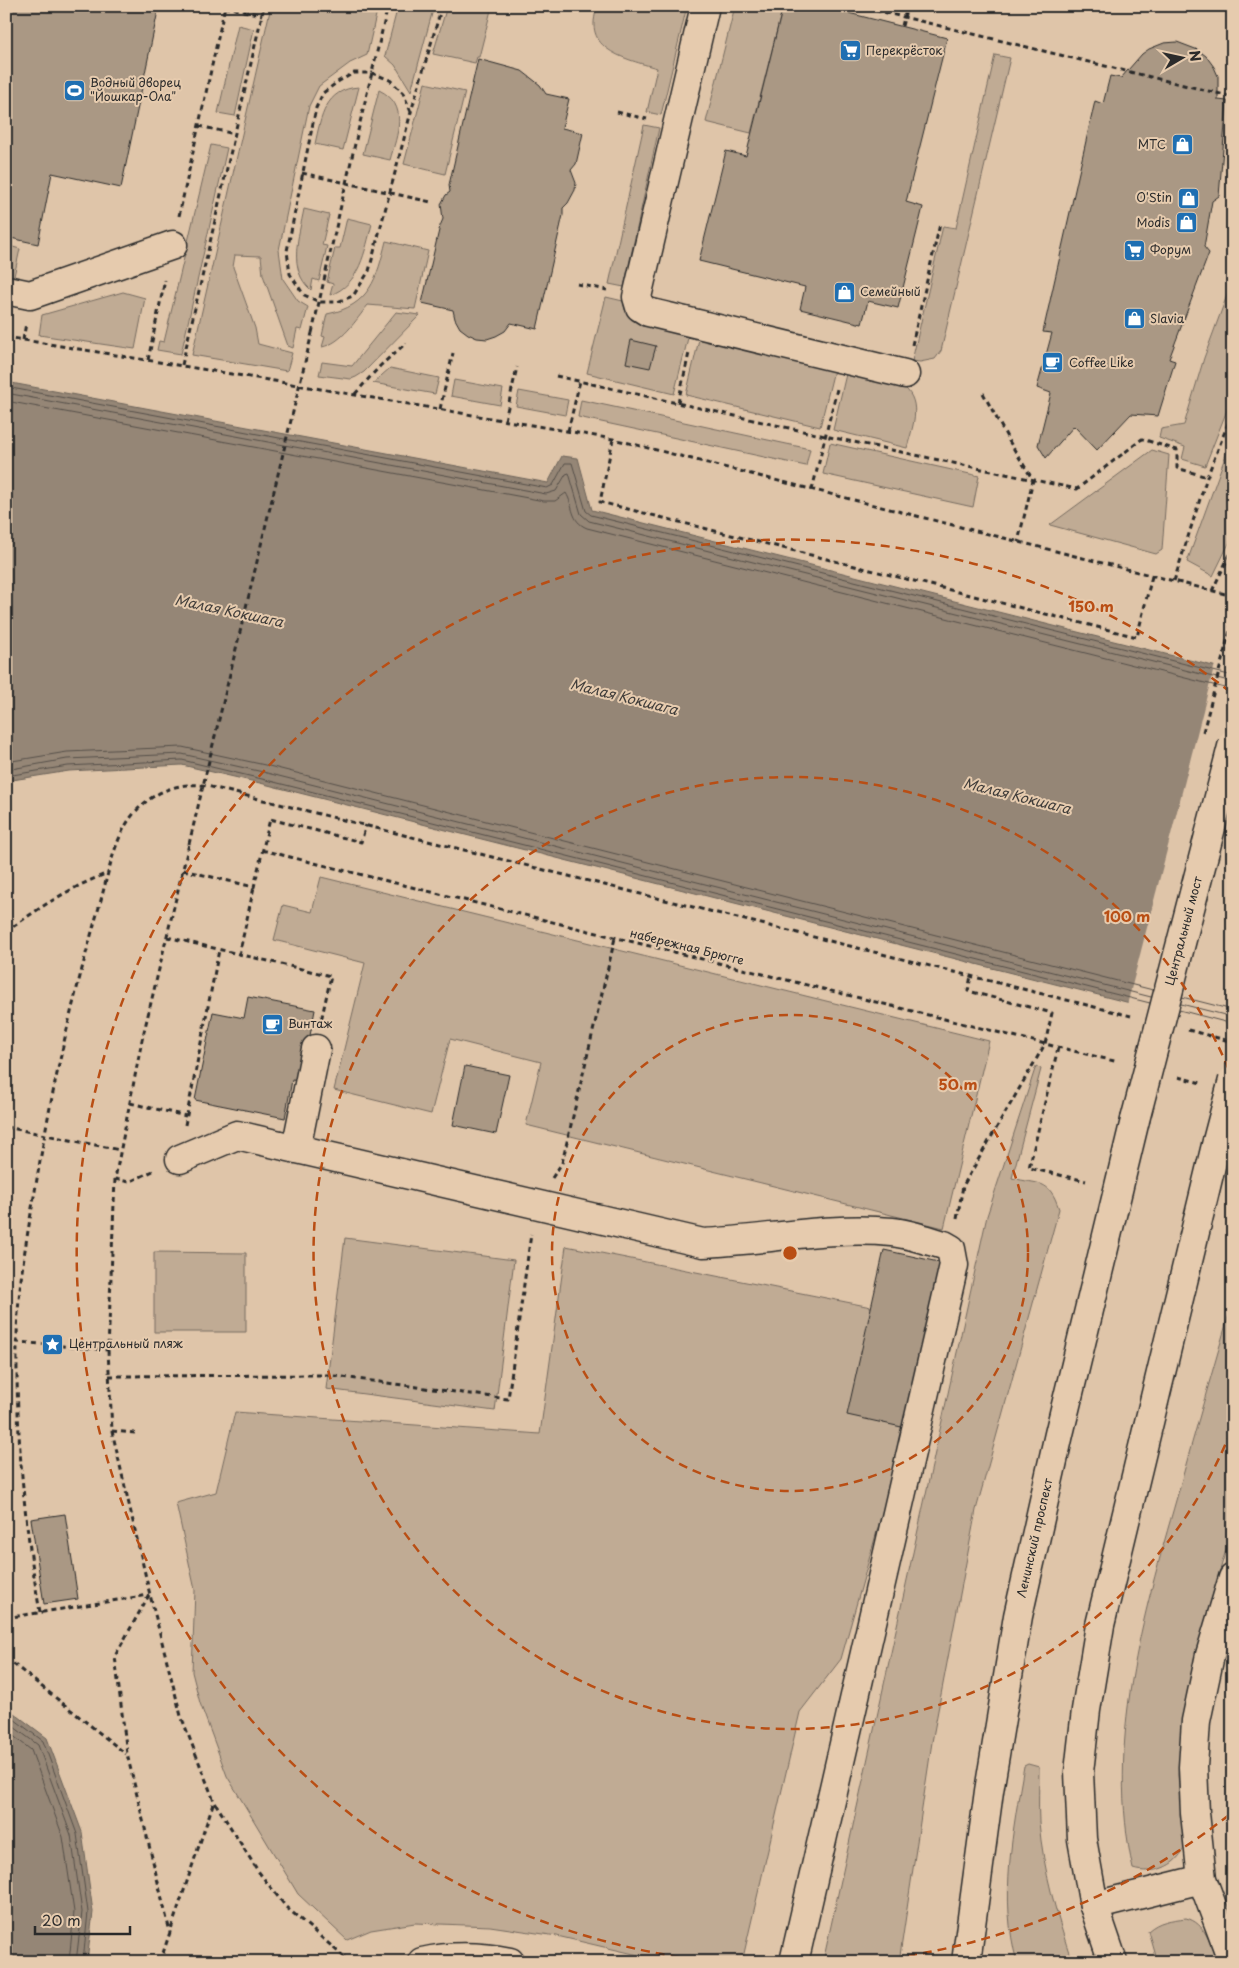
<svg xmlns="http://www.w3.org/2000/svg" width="1239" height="1968" font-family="'Playpen Sans',sans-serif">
	<rect width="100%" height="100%" fill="#dfc5a9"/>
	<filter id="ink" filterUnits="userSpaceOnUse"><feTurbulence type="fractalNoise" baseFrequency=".02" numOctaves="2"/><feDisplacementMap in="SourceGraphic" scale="10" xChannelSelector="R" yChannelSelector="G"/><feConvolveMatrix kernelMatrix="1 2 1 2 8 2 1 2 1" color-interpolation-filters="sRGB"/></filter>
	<g filter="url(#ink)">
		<path fill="#c0ab94" stroke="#766b60" d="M271,6H378L367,55L350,63L319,86L309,106L279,250L283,279L298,301L308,307L302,330L297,329L293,348L288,346L263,275L261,256L235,255L233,267L255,328L258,344L292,353L287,371L192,355Z
			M398,6H434L411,91L395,65L385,56Z
			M447,6H492L479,57H477L475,63L433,54Z
			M598,6H687L661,115L647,112L657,68C626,59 580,50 598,6Z
			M735,6H783L751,133L706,122Z
			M238,25L254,29L235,116L218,113Z
			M995,55L1010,58L941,351L935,359L920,362L912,361L943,226L956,228Z
			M425,83L465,92L445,174L404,164Z
			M359,87L343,150L315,144C321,117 325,89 359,87Z
			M379,90C410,105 397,135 390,160L363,154Z
			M644,125L659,128L624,287L609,284Z
			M211,145L227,148L181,354L157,350L159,341L164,342Z
			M304,209L329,215L322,245L327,246L319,281L313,279L311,290C287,269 299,236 304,209Z
			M347,218L372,224C365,250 360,285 330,295L333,284L327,282L335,248H340Z
			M386,241L428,251L415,309L368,305C356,320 342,343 322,347L325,337L322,336L327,314C370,306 377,278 386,241Z
			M6,245L20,249L14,276L6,275Z
			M1233,279V395L1205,466L1182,459L1185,447L1159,438L1161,429L1184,425L1204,358Z
			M123,292L145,298L135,349L39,335L42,315Z
			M606,297L623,301L625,310L631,316L690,330L674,394L587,373Z
			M396,312L420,315L364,372L356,377L351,379L319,375L322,362L352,366Z
			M700,335L835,366L820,427L686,395Z
			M390,368L439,378L435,394L373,383Z
			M846,374L904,387C923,403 912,428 907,448L833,430Z
			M454,380L503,389L500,405L451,396Z
			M519,391L568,400L565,415L516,406Z
			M581,400L810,449L806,466L578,417Z
			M1233,435V535L1213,576L1187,562Z
			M830,443L979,476L973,507L823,474Z
			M1152,450L1169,455L1162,550L1156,554L1050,525Z
			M321,877L989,1041L944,1228L526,1125L541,1062L450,1039L431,1114L334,1090L365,963L274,940L283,905L312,912Z
			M1036,1066L1041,1069L1012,1178C1039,1185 1049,1178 1059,1209L976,1510L932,1742L899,1962H823L987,1216Z
			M345,1238L514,1260L495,1411L326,1389Z
			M566,1246L871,1307L906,1428L841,1659L800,1712L742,1962H668L557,1936L490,1926L415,1923L371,1930L347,1940L298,1894L227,1776L200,1703L192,1672L195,1590L176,1503L216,1492L235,1412L540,1434Z
			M154,1252L246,1253V1332H154Z
			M1233,1300V1526L1195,1655L1182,1719L1178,1775L1184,1847C1177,1867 1152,1875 1133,1869C1105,1745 1143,1616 1177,1497C1195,1431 1214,1366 1233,1300Z
			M1028,1764L1039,1767C1039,1785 1038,1804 1039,1822C1043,1870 1057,1916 1072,1962H1017C999,1898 1013,1830 1024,1766Z
			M1186,1918C1206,1923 1210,1944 1217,1962H1157L1148,1931C1159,1921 1171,1920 1186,1918Z"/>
		<path fill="#958676" stroke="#6b6258" d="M6,382L548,483L562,456L578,458L592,510L1233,671V1029L260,783L182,765L69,771L6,781Z
			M6,1707L47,1738L82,1832L93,1912L87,1962H6Z"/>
		<path fill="#dfc5a9" d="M1215,664L1233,669V1032L1127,1005Z"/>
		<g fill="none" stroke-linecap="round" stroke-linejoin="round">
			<path stroke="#554f49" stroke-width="1" d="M6,387L547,488L553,485L565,463H572L586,511L591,515L1233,676
				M6,393L546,494L556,491L566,474L569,473L581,514L589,521L1233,682
				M6,401L544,501H555L566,493C574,506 570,521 587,528L1233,690
				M6,762L67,752L182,747L265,765L1153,990
				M6,770L67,759L182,754L263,772L1151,997
				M6,776L68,766L182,760L262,779L1150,1003
				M1182,997L1233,1010
				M1181,1004L1233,1017
				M1179,1010L1233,1024
				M6,1713L43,1741L77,1834L88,1912L83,1962
				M6,1721L38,1745L71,1835L82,1912L76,1962
				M6,1730L31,1750L63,1837L74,1912L69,1962"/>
		</g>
		<path fill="#aa9884" stroke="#2b2b2b" d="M6,6H159L121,188L52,173L38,244L6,237Z
			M783,6H821L947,38L906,202L923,207L898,308L868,301L862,324L800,309L805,287L699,261L726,151L746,156Z
			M1177,42L1198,50L1206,56L1214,67L1218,76V100L1227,101L1219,196L1212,201L1204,247L1209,253L1169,359L1175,361L1158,416L1131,414L1097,450L1074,426L1046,458L1038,445L1051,393L1037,388L1052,333L1043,332L1095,101L1103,104L1110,76L1121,78L1142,54L1149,49L1164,43Z
			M478,59L522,71L540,85L546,94L569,99L562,128L583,133L576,164L571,170L576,183L575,190L568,203L563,208V215L537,329L511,323L505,331L496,336L487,339L477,338L468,334L460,328L455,319L453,310L422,303L440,226L443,219L441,204L446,195L450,192L449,185Z
			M631,340L656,346L650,368L626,363Z
			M248,997L315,1010L301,1081L292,1080L285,1118L195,1100L213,1012L244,1018Z
			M465,1066L509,1075L496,1134L453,1125Z
			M884,1250L943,1263L906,1428L847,1415Z
			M65,1514L78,1599L44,1604L31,1519Z"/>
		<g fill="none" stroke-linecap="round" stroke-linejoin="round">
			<defs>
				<path id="minor" d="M705,6L637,297L640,307L648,312L905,374
					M6,290L30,295L173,245
					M296,1149L316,1049
					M180,1159L237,1135L703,1243C766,1240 829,1226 892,1232C910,1234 927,1240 944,1245L951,1249L954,1265L794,1962
					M1202,1879L1233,1962
					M1094,1906L1202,1879L1195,1813L1193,1767L1196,1721L1210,1655L1233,1578
					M422,1962C452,1955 480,1956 510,1962"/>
				<path id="major" d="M966,1962L989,1791L1018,1616L1059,1434L1135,1120
					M1113,1962L1094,1906L1082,1839L1079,1772L1086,1710L1100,1625L1217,1141"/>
			</defs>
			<use href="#minor" stroke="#2b2b2b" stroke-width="31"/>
			<use href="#major" stroke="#2b2b2b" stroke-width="31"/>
			<path stroke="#2b2b2b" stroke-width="3" stroke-dasharray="5 4" stroke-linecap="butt" d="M858,6L1233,97
				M225,7L262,15
				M902,26L907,6
				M411,112L403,93L390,80L372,73H354L339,81L323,93L316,108L287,251L290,274L304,295L320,302H337L353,296L369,271L411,112L442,6
				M617,112L647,119
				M199,126L235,134
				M302,173L431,202
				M179,216L225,6
				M577,284L607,290
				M312,333L357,135L388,6
				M6,337L268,380L613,439L1233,596
				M23,340L26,323
				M912,345L940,224
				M148,360L165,280
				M182,365L264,6
				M556,376L825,436L1077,489L1142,439L1177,450V468L1207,477
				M983,393L1009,441L1033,480L1018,542
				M355,394L380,366L406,343
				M678,403L689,353
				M440,409L453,353
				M505,420L517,367
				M568,431L580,381
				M613,439L600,502L1137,637L1152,576
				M812,490L837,389
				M1174,581L1207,477L1233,411
				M1212,591L1233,548
				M262,850L1118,1062
				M183,870L254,887L270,819L361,842L366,825
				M6,932C38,908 71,887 108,873
				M167,937L331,976L321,1021
				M239,955L254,887
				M1188,1030L1233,1042
				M1058,1048L1029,1168L1086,1181
				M1178,1077L1201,1083
				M130,1103L186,1116
				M185,1125L219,950
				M6,1127L120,1150
				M153,1171L129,1182L115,1179L142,1040L189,844
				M552,1178L562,1163L615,938
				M115,1179L108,1350L112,1431L150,1595L181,1716L214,1801L258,1871L286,1907L350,1962
				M957,1219L963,1186L1045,1044L1052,1013L968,991L971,976
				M6,1341L108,1350
				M109,1376L327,1375L508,1399L531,1234
				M112,1431L136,1433
				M149,1595L115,1656L127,1754L170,1932
				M40,1612C24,1523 16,1433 17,1343C17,1292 26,1241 35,1191C50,1097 71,1005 97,914C106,885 112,845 129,820C146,795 177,780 207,786L1131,1016
				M6,1618L149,1595
				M6,1658L126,1754
				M160,1962L214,1801"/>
			<use href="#minor" stroke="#e6cbae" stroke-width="28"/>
			<use href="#major" stroke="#e6cbae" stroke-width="28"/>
			<defs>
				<path id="major-bridge" d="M1135,1120L1233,743
					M1217,1141L1233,1080"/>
			</defs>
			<use href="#major-bridge" stroke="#2b2b2b" stroke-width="31" stroke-linecap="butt"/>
			<path stroke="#2b2b2b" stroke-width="3" stroke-dasharray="5 4" stroke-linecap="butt" d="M1203,732L1233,619
				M189,844L312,333"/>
			<use href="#major-bridge" stroke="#e6cbae" stroke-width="28"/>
		</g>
	</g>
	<g fill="none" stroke="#b94e14" stroke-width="2.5" stroke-dasharray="9 6">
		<circle cx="790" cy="1253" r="238"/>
		<path d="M1231 1431A476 476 0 1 1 1231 1075"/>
		<path d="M1229 1815A713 713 0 0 1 871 1961M709 1961A713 713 0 1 1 1229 691"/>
	</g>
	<defs>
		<symbol id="supermarket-square" viewBox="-11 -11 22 22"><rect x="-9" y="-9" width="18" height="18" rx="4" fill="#1f6fb2" stroke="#e6cbae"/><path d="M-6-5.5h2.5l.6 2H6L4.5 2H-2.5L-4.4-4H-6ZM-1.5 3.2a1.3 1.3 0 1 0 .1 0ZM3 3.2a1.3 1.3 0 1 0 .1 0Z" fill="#fff"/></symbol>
		<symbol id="stadium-square" viewBox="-11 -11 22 22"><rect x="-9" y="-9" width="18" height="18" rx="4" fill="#1f6fb2" stroke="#e6cbae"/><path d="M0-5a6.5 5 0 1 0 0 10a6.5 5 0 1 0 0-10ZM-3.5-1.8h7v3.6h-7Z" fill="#fff"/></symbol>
		<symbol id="shop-square" viewBox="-11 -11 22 22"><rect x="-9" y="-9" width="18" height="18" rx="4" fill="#1f6fb2" stroke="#e6cbae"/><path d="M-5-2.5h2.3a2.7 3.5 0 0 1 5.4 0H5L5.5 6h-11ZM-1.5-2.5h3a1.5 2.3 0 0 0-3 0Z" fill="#fff"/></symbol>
		<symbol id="cafe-square" viewBox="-11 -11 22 22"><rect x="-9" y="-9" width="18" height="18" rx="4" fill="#1f6fb2" stroke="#e6cbae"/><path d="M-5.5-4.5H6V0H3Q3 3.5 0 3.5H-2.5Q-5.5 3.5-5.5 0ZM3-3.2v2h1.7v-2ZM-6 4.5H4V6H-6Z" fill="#fff"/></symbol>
		<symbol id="sight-square" viewBox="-11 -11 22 22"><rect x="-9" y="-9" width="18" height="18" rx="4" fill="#1f6fb2" stroke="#e6cbae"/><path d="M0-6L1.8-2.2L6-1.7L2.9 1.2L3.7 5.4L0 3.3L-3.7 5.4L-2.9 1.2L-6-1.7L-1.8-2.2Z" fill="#fff"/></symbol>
	</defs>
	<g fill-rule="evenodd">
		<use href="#supermarket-square" x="838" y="38" width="25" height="25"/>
		<use href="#stadium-square" x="62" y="78" width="25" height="25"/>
		<use href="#shop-square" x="1170" y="132" width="25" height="25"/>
		<use href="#shop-square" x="1176" y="186" width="25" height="25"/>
		<use href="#shop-square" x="1174" y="210" width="25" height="25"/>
		<use href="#supermarket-square" x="1122" y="238" width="25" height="25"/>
		<use href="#shop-square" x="832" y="280" width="25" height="25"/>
		<use href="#shop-square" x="1122" y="306" width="25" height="25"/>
		<use href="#cafe-square" x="1040" y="350" width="25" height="25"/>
		<use href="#cafe-square" x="260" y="1012" width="25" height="25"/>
		<use href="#sight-square" x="40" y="1332" width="25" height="25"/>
	</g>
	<g text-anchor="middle" stroke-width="4" stroke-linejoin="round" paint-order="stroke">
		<g font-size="12" fill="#2b2b2b" stroke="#e6cbae" text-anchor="start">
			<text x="866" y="55">Перекрёсток</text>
			<text x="90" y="87">Водный дворец<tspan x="90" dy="14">"Йошкар-Ола"</tspan></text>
			<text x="1166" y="149" text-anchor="end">МТС</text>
			<text x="1172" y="202" text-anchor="end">O'Stin</text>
			<text x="1170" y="227" text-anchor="end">Modis</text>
			<text x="1150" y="254">Форум</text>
			<text x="860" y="296">Семейный</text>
			<text x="1150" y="323">Slavia</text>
			<text x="1069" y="367">Coffee Like</text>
			<text x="288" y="1028">Винтаж</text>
			<text x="69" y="1348">Центральный пляж</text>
		</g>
		<g font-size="12" fill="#2b2b2b" stroke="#e6cbae">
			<text transform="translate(1184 931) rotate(-75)" y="4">Центральный мост</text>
			<text transform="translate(687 947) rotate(14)" y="4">набережная Брюгге</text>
			<text transform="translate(1035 1538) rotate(-77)" y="4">Ленинский проспект</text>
		</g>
		<g font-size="14" font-style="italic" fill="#403d3a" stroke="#e6cbae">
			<text transform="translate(229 611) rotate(12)" y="5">Малая Кокшага</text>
			<text transform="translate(624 697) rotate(14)" y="5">Малая Кокшага</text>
			<text transform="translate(1017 796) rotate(14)" y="5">Малая Кокшага</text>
		</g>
	</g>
	<circle cx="790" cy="1253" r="8" fill="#b94e14" stroke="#e6cbae" stroke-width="2.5"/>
	<g font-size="15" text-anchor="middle" font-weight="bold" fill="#b94e14" stroke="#e6cbae" stroke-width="4" stroke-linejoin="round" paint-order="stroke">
		<text x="1091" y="612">150 m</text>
		<text x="1127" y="922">100 m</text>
		<text x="958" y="1090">50 m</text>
	</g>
	<rect width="1239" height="1968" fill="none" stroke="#e6cbae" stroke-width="25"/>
	<rect x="12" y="12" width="1214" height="1943" fill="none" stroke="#2b2b2b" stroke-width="2" filter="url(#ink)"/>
	<g transform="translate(1182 58) rotate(81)" stroke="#e6cbae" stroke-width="4" paint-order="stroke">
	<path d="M0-4L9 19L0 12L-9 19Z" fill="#2b2b2b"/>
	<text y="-8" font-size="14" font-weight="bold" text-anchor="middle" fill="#2b2b2b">N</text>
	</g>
	<path d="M35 1926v8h95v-8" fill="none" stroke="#2b2b2b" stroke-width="2.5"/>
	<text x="42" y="1926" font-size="15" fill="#2b2b2b" stroke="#e6cbae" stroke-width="4" paint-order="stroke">20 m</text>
</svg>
